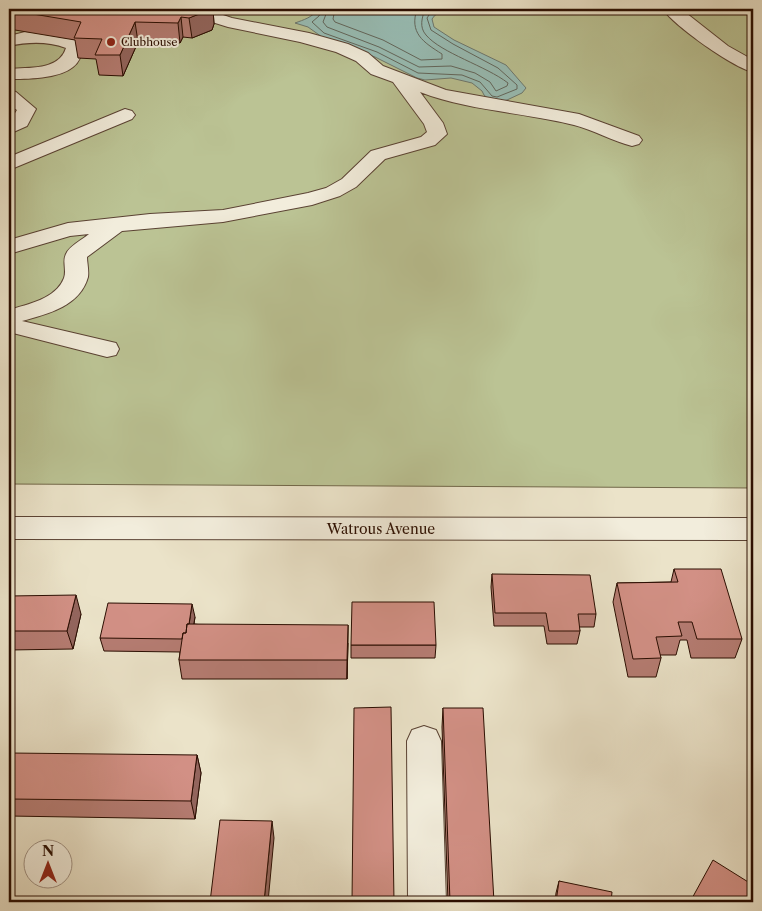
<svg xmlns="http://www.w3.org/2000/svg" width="762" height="911" font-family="'Libre Caslon Text',serif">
	<rect width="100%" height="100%" fill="#ebe3c9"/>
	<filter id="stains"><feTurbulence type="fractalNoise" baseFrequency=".004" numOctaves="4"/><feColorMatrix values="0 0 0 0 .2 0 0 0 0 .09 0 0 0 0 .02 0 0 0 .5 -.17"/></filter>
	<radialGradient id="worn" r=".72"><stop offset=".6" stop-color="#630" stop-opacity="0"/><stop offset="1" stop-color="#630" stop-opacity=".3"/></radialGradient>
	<path fill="#bbc394" stroke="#72684a" d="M9,9H753V488L9,484Z"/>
	<path fill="#98beb6" stroke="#6c776e" d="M317,9H489C474,17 443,1 432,19L434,27L454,40L506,65L526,88L522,93L507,100L498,102L491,101L484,95L482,91L472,83L451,78L425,80L417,78L375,57L322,37L308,27L295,23C303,20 314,17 317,9Z"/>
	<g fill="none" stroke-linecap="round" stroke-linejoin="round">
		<path stroke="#61665c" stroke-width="1" d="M322,9L319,16L312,22L324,33L377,52L418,73L462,75L480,82L492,96L497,97L517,89V85L498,68L453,44L431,30L427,18L431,12L437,9
			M328,9L323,22L327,27L379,47L419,67L451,66L475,73L490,82L496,91L507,86L508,83C486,66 441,53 426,35C419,27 422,18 425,9
			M335,9L333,19L335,22L383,40L421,60L442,59V54C423,42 409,33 417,9"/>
		<defs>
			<path id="minor" d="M181,9H205L232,18L309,33L348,44L368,53L383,66L446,90L579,114L639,136L642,140L639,144L632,146C612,141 594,130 574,125C523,112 469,111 420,92L443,123L447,134L435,145L385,159L356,187L340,196L312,205L223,222L122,231L87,257C87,263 89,270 88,277C80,306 48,314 22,321L116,343L119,349L116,355L107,357L9,332V310C28,304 56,299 64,278C67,270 62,262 66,254C69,246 82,240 89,234L70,236L9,254V240L68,223L150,214L223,210L308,193L326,188L342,179L371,151L421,137L427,132L424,124L393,82L371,74L356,61L336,52L300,42L228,27L183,13Z
				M663,9H681L728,46L753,60V72C734,68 674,26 663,9Z
				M25,32L51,33L81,42L84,46C82,53 80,62 73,67C59,79 26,79 9,79V69C28,67 59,71 66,48C47,41 28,42 9,46V36Z
				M9,90L16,92L36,109L27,126L9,134V120L12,118L17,110L9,105Z
				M125,109L132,111L135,115L132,119L9,170V157Z
				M9,517L753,518V540L9,539Z
				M424,726L436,730L441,741L446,902H408L407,741L412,730Z"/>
		</defs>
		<use href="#minor" stroke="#5a4233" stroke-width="2"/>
		<path stroke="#2a0d01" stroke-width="2" stroke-dasharray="0.5 2" stroke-linecap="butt" d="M751,20L753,22"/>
		<use href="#minor" fill="#f2eddc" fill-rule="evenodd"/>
	</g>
	<path fill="#b57c72" stroke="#2a0d01" d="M9,9H213L214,24L212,30L192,38L183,37L180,43L138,42L123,76L99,75L96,59L78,58L75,40L9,29Z
		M674,569L742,639L735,658H691L687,640H680L676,655H660L661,658L656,677H628L613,602L617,583L671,582Z
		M492,574L596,614L594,627H579L580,631L577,644H547L544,626H494L491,587Z
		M9,596L81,614L73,649L9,650Z
		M195,617L194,624L348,643L347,679H182L179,660L180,652L104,651L100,638Z
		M351,645H436L435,658H351Z
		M443,708L494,902H448L442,727Z
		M197,755L201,773L195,819L9,816V799Z
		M559,881L611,902H555L556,893Z"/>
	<path fill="#93655d" stroke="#2a0d01" d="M210,9H213L214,24L212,30L192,38L189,18Z
		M181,17L183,37L180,43L178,23Z
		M135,22L138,42L123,76L120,55Z
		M76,595L81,614L73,649L67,631Z
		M192,604L195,617L189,652L187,639Z
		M348,625V643L347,679V660Z
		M197,755L201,773L195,819L191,801Z
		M272,821L274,838L268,902H264Z"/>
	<path fill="#d29085" stroke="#2a0d01" d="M9,9H210V10L189,18L181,17L178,23L135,22L120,55H95L102,39L74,38L81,22L9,10Z
		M674,569H721L742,639H697L692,622H678L682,636L656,637L661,658L633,659L617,583L678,582Z
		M492,574L590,575L596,614H578L580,631H549L546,613H495Z
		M76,595L67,631H9V596Z
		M352,602H434L436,645H351Z
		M108,603L192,604L189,624H187L186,633H183L182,639L100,638Z
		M187,624L348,625L347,660H179L183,633H186Z
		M391,707L394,902H352L354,708Z
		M443,708H483L494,902H450Z
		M10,753L197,755L191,801L9,799V758Z
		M220,820L272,821L264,902H210Z
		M713,860L753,885V902H690Z
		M559,881L612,892L611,902H556Z"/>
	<circle fill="#8f2418" stroke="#f2eddc" stroke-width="2" cx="111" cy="42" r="5"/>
	<g text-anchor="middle" stroke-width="4" stroke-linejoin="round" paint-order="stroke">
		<g font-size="11" fill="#2a0d01" stroke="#f2eddc" text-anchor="start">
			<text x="121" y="46">Clubhouse</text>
		</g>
		<g font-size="14" fill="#2a0d01" stroke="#f2eddc">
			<text x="381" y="534">Watrous Avenue</text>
		</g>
	</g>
	<rect width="762" height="911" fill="none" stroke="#ebe3c9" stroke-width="30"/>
	<rect x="10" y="10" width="742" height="891" fill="none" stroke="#2a0d01" stroke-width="2.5"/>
	<rect x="15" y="15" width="732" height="881" fill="none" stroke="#2a0d01"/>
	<g transform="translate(48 864)"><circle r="24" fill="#f2eddc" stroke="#a29384"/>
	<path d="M0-4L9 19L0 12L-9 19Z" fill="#8f2418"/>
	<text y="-8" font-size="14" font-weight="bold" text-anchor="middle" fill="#2a0d01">N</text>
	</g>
	<rect width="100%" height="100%" filter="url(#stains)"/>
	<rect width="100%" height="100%" fill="url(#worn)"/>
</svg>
